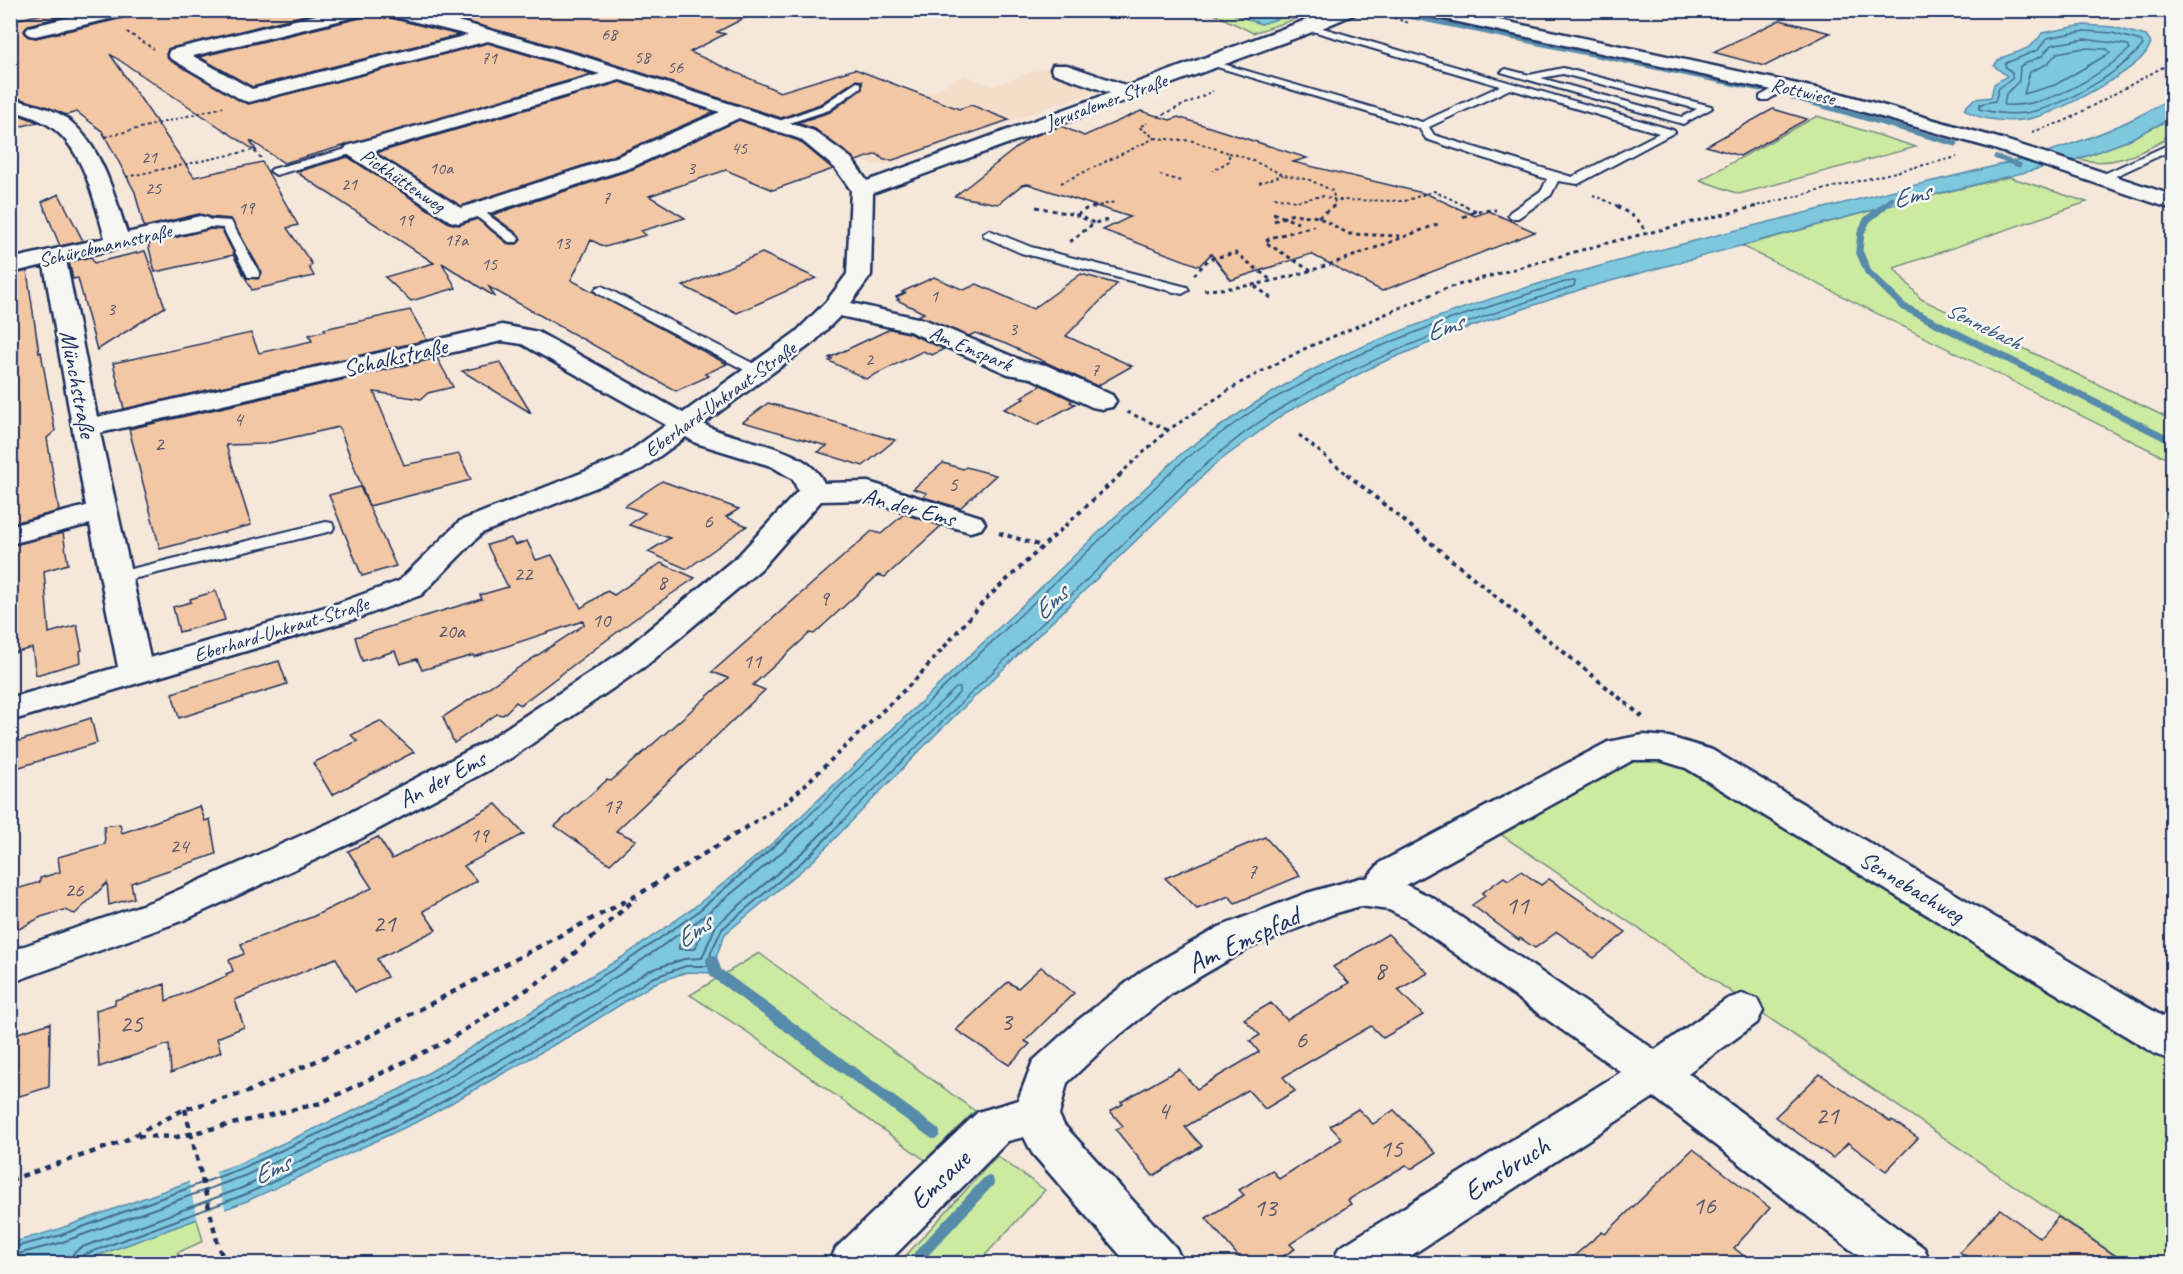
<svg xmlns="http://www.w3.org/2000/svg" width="2183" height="1274" font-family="Caveat,sans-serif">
	<rect width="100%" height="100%" fill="#f5e8da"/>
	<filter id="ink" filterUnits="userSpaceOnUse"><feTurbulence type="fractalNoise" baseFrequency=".0167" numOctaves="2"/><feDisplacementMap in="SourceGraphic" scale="12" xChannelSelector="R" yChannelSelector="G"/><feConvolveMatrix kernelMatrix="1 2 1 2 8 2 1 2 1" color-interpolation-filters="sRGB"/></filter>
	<g filter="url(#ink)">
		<path fill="#f4deca" d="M1046,67L1105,88L882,166L869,163L854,149L867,123L965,75L992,86Z"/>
		<path fill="#cdeaa1" stroke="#748c80" stroke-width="1.5" d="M1208,11H1226L1261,24L1291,14L1281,11H1319L1253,33Z
			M1817,116L1916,147L1739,194L1700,180Z
			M2172,118V136C2140,153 2115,168 2078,159L2124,142Z
			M2009,177L2087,202L1894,268L1921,299L2172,420V461L1742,246L1884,207Z
			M1657,759L1698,768L2172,1054V1263H2127L1496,831L1631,760Z
			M759,953L975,1111L925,1160L746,1031L690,995Z
			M997,1156L1045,1190L978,1263H899Z
			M197,1219L203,1241L177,1253L186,1263H77Z"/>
		<path fill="#7ec8de" stroke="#568bab" stroke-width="1.5" d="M1226,11H1281L1292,14L1261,24Z
			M2084,25L2113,27L2146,36L2151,43C2149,47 2147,52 2144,55C2130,73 2063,109 2040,116C2019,123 1982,123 1964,109L1974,99L1991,97L1994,84L2007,76L1994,66C2002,50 2028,58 2042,33Z
			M2172,97V118L2124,142L2078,159L1884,207L1585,288L1461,330L1376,365L1285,413L1214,465L934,736L814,860L725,934L717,954L716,973L687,972L655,983L580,1030L423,1119L247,1201L77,1263L11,1264V1243L56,1230L238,1164L403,1088L621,958L692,909L774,842L1182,453C1235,415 1290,378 1350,352C1518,279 1699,241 1875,195C1973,170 2088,152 2172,97Z"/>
		<path fill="#f5e8da" d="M215,1169L226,1212L198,1222L188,1179Z"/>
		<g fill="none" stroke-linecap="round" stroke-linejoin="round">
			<path stroke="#436c91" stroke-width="1.5" d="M2084,31L2112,33L2141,41L2143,45C2120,73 2061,108 2025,113C2009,115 1994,113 1979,109L1980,104L1995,101L1999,88L2012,79V73L2005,66L2006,63L2038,50L2047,38Z
				M2084,39L2128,45L2130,49C2098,77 2048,108 2004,105L2006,94L2019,81L2020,66L2042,56L2051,45Z
				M2084,48L2107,49L2110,53L2055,85L2024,94L2030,72L2047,64L2057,53Z
				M801,823L1186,458L1258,407L1351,358L1439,323L1565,282L1575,281L1574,286C1474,319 1375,353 1283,407C1214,448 1159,510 1102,565C1014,651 926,736 841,823
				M812,823L956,688H960V692L831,823"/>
			<path stroke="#436c91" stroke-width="2" d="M695,934L700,936L695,949H679V945Z
				M10,1248L58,1236L240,1169L406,1094L624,963L695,914L802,822
				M10,1256L60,1243L244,1176L409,1100L629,969L699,920L782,852L814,822
				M71,1264L73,1254L80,1248L242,1188L417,1107L573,1019L648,971L684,959L702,958L716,925L805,850L833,822
				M78,1264L83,1255L244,1195L421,1114L577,1025L652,978L686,966H709L711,952L722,929L810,855L842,822"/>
			<path stroke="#568bab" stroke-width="5" d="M1404,15L1760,89
				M1792,97L1956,144
				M1996,157L2019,165
				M1882,207L1892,199"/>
			<path stroke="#568bab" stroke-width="7" d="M1884,206L1867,220L1861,233L1859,251L1868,272L1904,307L2172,441"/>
			<path stroke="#568bab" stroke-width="12" d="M712,961L716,973L934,1133
				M912,1264L988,1182"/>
		</g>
		<path fill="#f3c7a3" stroke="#1b2f5e" stroke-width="1.5" d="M44,10H88L28,25L24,31L27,36L36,38L132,16L135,10H325L168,49L166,55L169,60L248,104L488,43L592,74L284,163L250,140L257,152L110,54L194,177L262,162L298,225L287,228L312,264L309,267L314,276L252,290L233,255L155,272L148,244L210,229L222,230L246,278L258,279L262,273L231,219L210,217L199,214L144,227L135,192L102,131L77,112L66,115L45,106L10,96V21L47,13Z
			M371,10H380L383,16L459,35L252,87L199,57L368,16Z
			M424,10H760L717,32L725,34L690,52L780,92L855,69L959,109L971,105L1009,120L893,160H884L877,154L856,161L815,129L797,123L830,112L862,89V81L856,80L820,104L781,118L583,54Z
			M1780,20L1830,33L1765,66L1713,52Z
			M620,82L714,112L615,155L461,206L376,153Z
			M1773,109L1807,119L1740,156L1706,146Z
			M1141,111L1170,120L1178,117L1307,158L1293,162L1427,194L1475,216L1489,211L1535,232L1382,291L1311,254L1231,280L1211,254L1199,266L1103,230L1130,217L1028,184L1022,185L998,204L955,196L1029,138L1061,126L1084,136Z
			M10,112L25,117L38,122L10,129Z
			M739,120L799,141L833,169L773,190L726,170L649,196L685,218L641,231L646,235L605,247L591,240L571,280L727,364L705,374L709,376L676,391L489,287L495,297L442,263L456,288L411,301L385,277L434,263L296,172L348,157L449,223L459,225L477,219L508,244H517L521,240L519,235L492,215L633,169Z
			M59,194L83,241L60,246L42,202Z
			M145,251L165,307L97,350L78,278L73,279L69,262L91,257L94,263Z
			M762,253L816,278L737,313L683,286Z
			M27,271L39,353L41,352L55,431L47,438L59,511L10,524V275Z
			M1081,274L1117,284L1066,336L1132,366L1097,386L1006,344L975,333L969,336L918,316L924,313L897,300L899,299L896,297L905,293L902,292L934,277L964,290L977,284L1033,309Z
			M410,310L427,340L124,409L113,363L251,333L259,353L312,341L309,335L325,331L324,329Z
			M890,329L908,333L944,349L932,355L923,351L866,379L829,361L832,359L829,358Z
			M437,358L453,387L428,393L421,399L374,392L404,465L459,454L471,480L369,506L339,427L264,444L226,445L251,525L160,549L129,429Z
			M500,362L531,413L462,371Z
			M1041,385L1072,400L1070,402L1075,404L1037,425L1004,409L1024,399L1021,397Z
			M768,403L794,410L895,440L863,466L818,452L827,446L743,422Z
			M943,463L963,469L966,467L996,475L960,508L923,497L927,493L913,489Z
			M662,481L739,509L726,517L747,526L687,569L648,552L670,538L629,525L645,513L625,506Z
			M360,487L396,566L362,576L329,495Z
			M904,514L941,526L885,577L878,575L814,634L810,633L753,685L765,690L616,831L636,840L610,864L555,826L607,780L611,781L728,678L712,672L872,531L881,534Z
			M63,533L68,564L44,571L49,633L77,625L82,650L80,651L81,662L36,675L32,648L10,654V546Z
			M511,538L515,545L527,541L536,560L552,555L581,608L607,591L614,595L661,563L695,578L632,621L520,705L516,702L503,715L497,714L454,743L443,717L584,625L583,621L474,657V655L422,670L417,659L400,664L395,651L362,661L355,637L482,599L480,595L508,587L487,545Z
			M216,591L225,620L179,632L173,607L191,602L190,599Z
			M279,661L287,684L179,718L172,693Z
			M91,718L97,743L10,770V744Z
			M380,721L414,752L332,795L313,763L357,741L351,735Z
			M496,804L524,834L464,866L477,881L423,911L436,930L377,959L387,977L355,992L336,958L235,1000L244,1027L217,1038L221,1052L171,1073L169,1044L99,1067L96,1010L115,1004V1000L165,984L166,1001L227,976L226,974L233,971L229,960L244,954L241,944L312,917L372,888L348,851L378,837L392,859Z
			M200,806L205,821L210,819L216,854L131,883L134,898L109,905L107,883L75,914L64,910L41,917L10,934V891L40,882V878L60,872L58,857L105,844L104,826L120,824L122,833Z
			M1265,837L1300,876L1235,903L1229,896L1197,909L1165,878Z
			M1521,871L1541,885L1549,879L1626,932L1594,958L1557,932L1535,948L1520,938L1519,940L1472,905L1485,896L1482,893L1504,877L1508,880Z
			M1388,934L1428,973L1398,990L1423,1015L1383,1038L1371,1026L1283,1077L1295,1091L1265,1109L1248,1090L1185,1127L1202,1146L1153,1176L1116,1130L1123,1126L1110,1111L1123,1104L1121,1102L1179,1069L1197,1089L1259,1052L1250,1041L1260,1035L1244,1019L1271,1003L1287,1020L1349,983L1333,967Z
			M1041,967L1074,993L1025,1041L1030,1044L1009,1065L956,1030L1008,982L1018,988Z
			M50,1023L49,1087L10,1099V1041L18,1038V1033Z
			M1820,1074L1891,1122L1892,1120L1918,1138L1886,1171L1848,1143L1833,1158L1775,1117Z
			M1358,1109L1373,1124L1394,1110L1436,1153L1411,1169L1406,1165L1348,1200L1351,1204L1290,1244L1295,1249L1272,1263H1244L1206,1218L1244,1195L1239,1190L1272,1170L1279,1179L1342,1139L1330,1126Z
			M1693,1149L1770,1208L1734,1248L1753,1263H1566L1602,1232L1605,1234Z
			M2000,1209L2040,1238L2058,1217L2126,1263H1976L1960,1252Z"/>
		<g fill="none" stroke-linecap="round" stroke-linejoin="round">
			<defs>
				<path id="lane" d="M1309,24L1673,130L1675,132L1578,184L1558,181L1551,195L1518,218H1510L1508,215L1510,212L1542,190L1547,179L1426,139L1419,128L1204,63L1213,61L1422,122L1500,86L1306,29L1304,27ZM1510,89L1659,133L1572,177L1434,135L1429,127Z
					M1563,68L1711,106L1712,108L1683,124L1501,72L1506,69L1529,75ZM1563,74L1697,109L1682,117L1541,78Z
					M857,82L861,83V87L829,110L777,127L771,124L821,106Z
					M1783,83L1788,86L1787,88L1768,100H1760V96Z
					M2172,143V150L2105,181H2097L2095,178Z
					M354,147L358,148V152L276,175L270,171L272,169Z
					M476,206L517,236L519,239L517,242H509L472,213L470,210Z
					M200,219L231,221L260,274L258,277H248L223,228L196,226L194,223L196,220Z
					M989,230L1031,247L1187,287L1189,290L1182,294L1021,253L985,237L983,234Z
					M602,286L762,368L764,371L757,375L752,374L597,293L595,290L597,287Z
					M326,522L332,523L334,527L332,531L116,583L110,582L107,578L110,574Z"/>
				<path id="street" d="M100,10H133L131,14L35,36L29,35L26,31L29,27Z
					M337,10H369L367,14L193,56L252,89L468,35L384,14L382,10H413L465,23L582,56L814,131L851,158L867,181L1110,93L1053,73L1051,69L1053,65H1067L1128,86L1333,10H1357L1355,14L1315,31L873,193L871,275L851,303L926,320L1023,361L1046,365L1112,395L1116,401L1112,407L1102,409L1092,407L1031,378L1008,374L909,331L840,316L814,342L703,424C738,444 806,444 824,483L868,482L878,485L981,517L985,523L981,529L970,532L959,529L866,500L821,501L761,569L647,665L511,758L360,839L184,920L10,983V951L156,900L334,821L485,742L623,651L739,555L798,491L793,479L771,466L696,443L686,437L642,469L482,533L421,595L358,618L10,721V698L118,667L90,524L10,544V526L86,506L44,265L10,273V259L105,238C94,200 84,149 50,126C38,118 24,114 10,110V98C28,103 48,107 63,116C100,140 114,194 127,233L200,216L208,218L211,223L208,228L66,260L97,417L502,325L538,332L683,413L796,332L826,302L847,274L851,190L835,168L800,139L739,118L632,167L458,223L450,221L347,154L344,150L347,146L600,74L488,41L249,102L242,100L170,58L168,54L170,50ZM620,80L720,112L616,157L461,208L371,152ZM502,341L522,344L666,425L622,457L460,521L399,581L336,604L150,658L100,433Z
					M1643,735L1669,737L1712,750L2172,1022V1060L2157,1055L1686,768L1660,760H1633L1406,885L1433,898L1655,1050L1727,999L1742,994L1757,999L1763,1011L1757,1023L1688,1073L1924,1248L1931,1264H1869L1654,1097L1398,1264H1332L1339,1248L1621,1072L1405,918L1389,910L1360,906L1333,914L1247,949L1172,993L1107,1045L1067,1083L1059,1115L1064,1125L1176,1248L1183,1264H1128L1032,1153L1024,1137L1008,1141L886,1264H829L836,1248L978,1112L1018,1100L1033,1061L1077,1021L1142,971L1219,927L1307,893L1360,878H1367L1381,862L1608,742Z"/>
				<path id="secondary" d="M1418,10H1453L1839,93L2005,140L2172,195V209L1991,148L1828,102L1426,15Z"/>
			</defs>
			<use href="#lane" stroke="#1b2f5e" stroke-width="4"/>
			<use href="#street" stroke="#1b2f5e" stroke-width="5"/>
			<use href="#secondary" stroke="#1b2f5e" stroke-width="5"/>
			<path stroke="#1b2f5e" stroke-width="2" stroke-dasharray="3 3" stroke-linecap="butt" d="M1371,10L1409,23
				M127,32L154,49
				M1158,117L1213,91
				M2032,132L2065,121L2163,67L2172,55
				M105,137L223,107
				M1155,138L1193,141L1229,153V161L1213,171
				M1229,153L1244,157L1284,175L1310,180L1333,191L1335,205L1332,207
				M1160,175L1181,181
				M126,177L253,150L262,159
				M1061,183L1155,138L1139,127L1147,123
				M1259,183L1283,175
				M1593,195L1620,207
				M1274,197L1296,201L1322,196L1336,200L1405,201L1434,191L1468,207
				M1093,207L1115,202
				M1752,207L1957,157"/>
			<path stroke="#1b2f5e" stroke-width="3" stroke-dasharray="4 4" stroke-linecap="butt" d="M1465,206L1476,211
				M1617,206L1637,219L1647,233
				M1036,207L1076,215L1094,223
				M1273,213L1298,223
				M1077,215L1086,209L1099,206
				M1318,217L1334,206
				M1463,217L1476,211L1496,210
				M1274,221L1293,214L1318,217L1349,234L1401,236
				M1070,242L1094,223L1108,220
				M1311,271L1265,242L1270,238L1314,226
				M1194,275L1209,259L1236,253L1272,281
				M1255,286L1271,298
				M1204,290C1289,287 1363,251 1441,223
				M1127,412L1168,430
				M1299,435L1348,475
				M1119,475L1168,430L1240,383L1304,349L1444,289L1603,244L1758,206"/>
			<path stroke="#1b2f5e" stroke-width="4" stroke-dasharray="4.5 4.5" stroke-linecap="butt" d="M1347,474L1644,718
				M999,533L1042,546
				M753,823L787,802L918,677L985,600L1121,474"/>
			<path stroke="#1b2f5e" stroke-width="4.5" stroke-dasharray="6 6" stroke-linecap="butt" d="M138,1136L177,1137L321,1103L447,1041L551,974L636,898
				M10,1180L122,1142L185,1109L245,1093L356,1043L641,893L755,822
				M219,1249L225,1260L231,1264"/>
			<use href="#lane" fill="#f6f6f2" fill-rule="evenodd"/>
			<use href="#street" fill="#f6f6f2" fill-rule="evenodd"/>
			<use href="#secondary" fill="#f6f6f2" fill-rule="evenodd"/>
			<path stroke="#1b2f5e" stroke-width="4.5" stroke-dasharray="6 6" stroke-linecap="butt" d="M185,1109L219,1249"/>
		</g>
	</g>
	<g text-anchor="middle" stroke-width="5" stroke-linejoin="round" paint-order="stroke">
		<g font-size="18" fill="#51556f">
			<text x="609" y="40">68</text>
			<text x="642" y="63">58</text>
			<text x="489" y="64">71</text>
			<text x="675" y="73">56</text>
			<text x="739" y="154">45</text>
			<text x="149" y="163">21</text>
			<text x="441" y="174">10a</text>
			<text x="691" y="174">3</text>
			<text x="349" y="190">21</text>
			<text x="153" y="194">25</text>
			<text x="606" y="204">7</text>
			<text x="246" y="214">19</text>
			<text x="405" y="226">19</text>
			<text x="456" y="246">17a</text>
			<text x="562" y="249">13</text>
			<text x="489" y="270">15</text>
			<text x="934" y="302">1</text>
			<text x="111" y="315">3</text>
			<text x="1013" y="335">3</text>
			<text x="869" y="365">2</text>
			<text x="1095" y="376">7</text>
		</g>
		<g font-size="20" fill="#1b2f5e" stroke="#f6f6f2">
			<text transform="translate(1803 91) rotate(13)" y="7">Rottwiese</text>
			<text transform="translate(1106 101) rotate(-20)" y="7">Jerusalemer Straße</text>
			<text transform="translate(403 180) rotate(34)" y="7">Pickhüttenweg</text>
			<text transform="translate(105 245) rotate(-13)" y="7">Schürckmannstraße</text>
			<text transform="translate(971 348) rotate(23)" y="7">Am Emspark</text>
			<text transform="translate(720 399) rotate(-36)" y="7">Eberhard-Unkraut-Straße</text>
			<text transform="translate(281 629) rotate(-17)" y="7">Eberhard-Unkraut-Straße</text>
		</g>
		<g font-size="21" fill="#51556f">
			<text x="238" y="426">4</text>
			<text x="159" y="451">2</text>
			<text x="953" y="491">5</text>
			<text x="708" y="528">6</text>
			<text x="523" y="581">22</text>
			<text x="662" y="589">8</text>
			<text x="824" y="605">9</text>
			<text x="601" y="627">10</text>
			<text x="451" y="638">20a</text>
			<text x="752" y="668">11</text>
			<text x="612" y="813">17</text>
			<text x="479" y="842">19</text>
			<text x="179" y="853">24</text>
			<text x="1252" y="878">7</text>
			<text x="74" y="897">26</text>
		</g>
		<g font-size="22" font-style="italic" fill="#34557e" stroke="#f6f6f2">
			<text transform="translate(1984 325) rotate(26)" y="8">Sennebach</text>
		</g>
		<g font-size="24" fill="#1b2f5e" stroke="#f6f6f2">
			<text transform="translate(395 357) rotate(-13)" y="8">Schalkstraße</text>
			<text transform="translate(78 384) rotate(79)" y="8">Münchstraße</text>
			<text transform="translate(909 507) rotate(15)" y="8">An der Ems</text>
			<text transform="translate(442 779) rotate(-28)" y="8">An der Ems</text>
			<text transform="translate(1912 887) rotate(31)" y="8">Sennebachweg</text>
		</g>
		<g font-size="26" font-style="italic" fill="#34557e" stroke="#f6f6f2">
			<text transform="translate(1911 195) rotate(-15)" y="9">Ems</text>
			<text transform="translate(1444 327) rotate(-20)" y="9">Ems</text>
			<text transform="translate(1050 602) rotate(-44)" y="9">Ems</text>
			<text transform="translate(693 931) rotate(-36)" y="9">Ems</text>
			<text transform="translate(271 1169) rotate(-25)" y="9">Ems</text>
		</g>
		<g font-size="26" fill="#51556f">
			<text x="1517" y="914">11</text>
			<text x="384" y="932">21</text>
			<text x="1380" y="979">8</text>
			<text x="1006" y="1030">3</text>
			<text x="131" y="1032">25</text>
			<text x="1301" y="1048">6</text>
			<text x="1163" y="1119">4</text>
			<text x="1827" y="1124">21</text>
			<text x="1391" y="1157">15</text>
			<text x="1704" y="1214">16</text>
			<text x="1265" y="1216">13</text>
		</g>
		<g font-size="28" fill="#1b2f5e" stroke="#f6f6f2">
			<text transform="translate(1243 939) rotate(-25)" y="10">Am Emspfad</text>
			<text transform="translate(1506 1168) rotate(-33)" y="10">Emsbruch</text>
			<text transform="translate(939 1179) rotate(-44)" y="10">Emsaue</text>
		</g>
	</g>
	<rect width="2183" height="1274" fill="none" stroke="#f6f6f2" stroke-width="36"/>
	<rect x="18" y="18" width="2147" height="1238" fill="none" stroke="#1b2f5e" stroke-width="2" filter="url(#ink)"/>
</svg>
